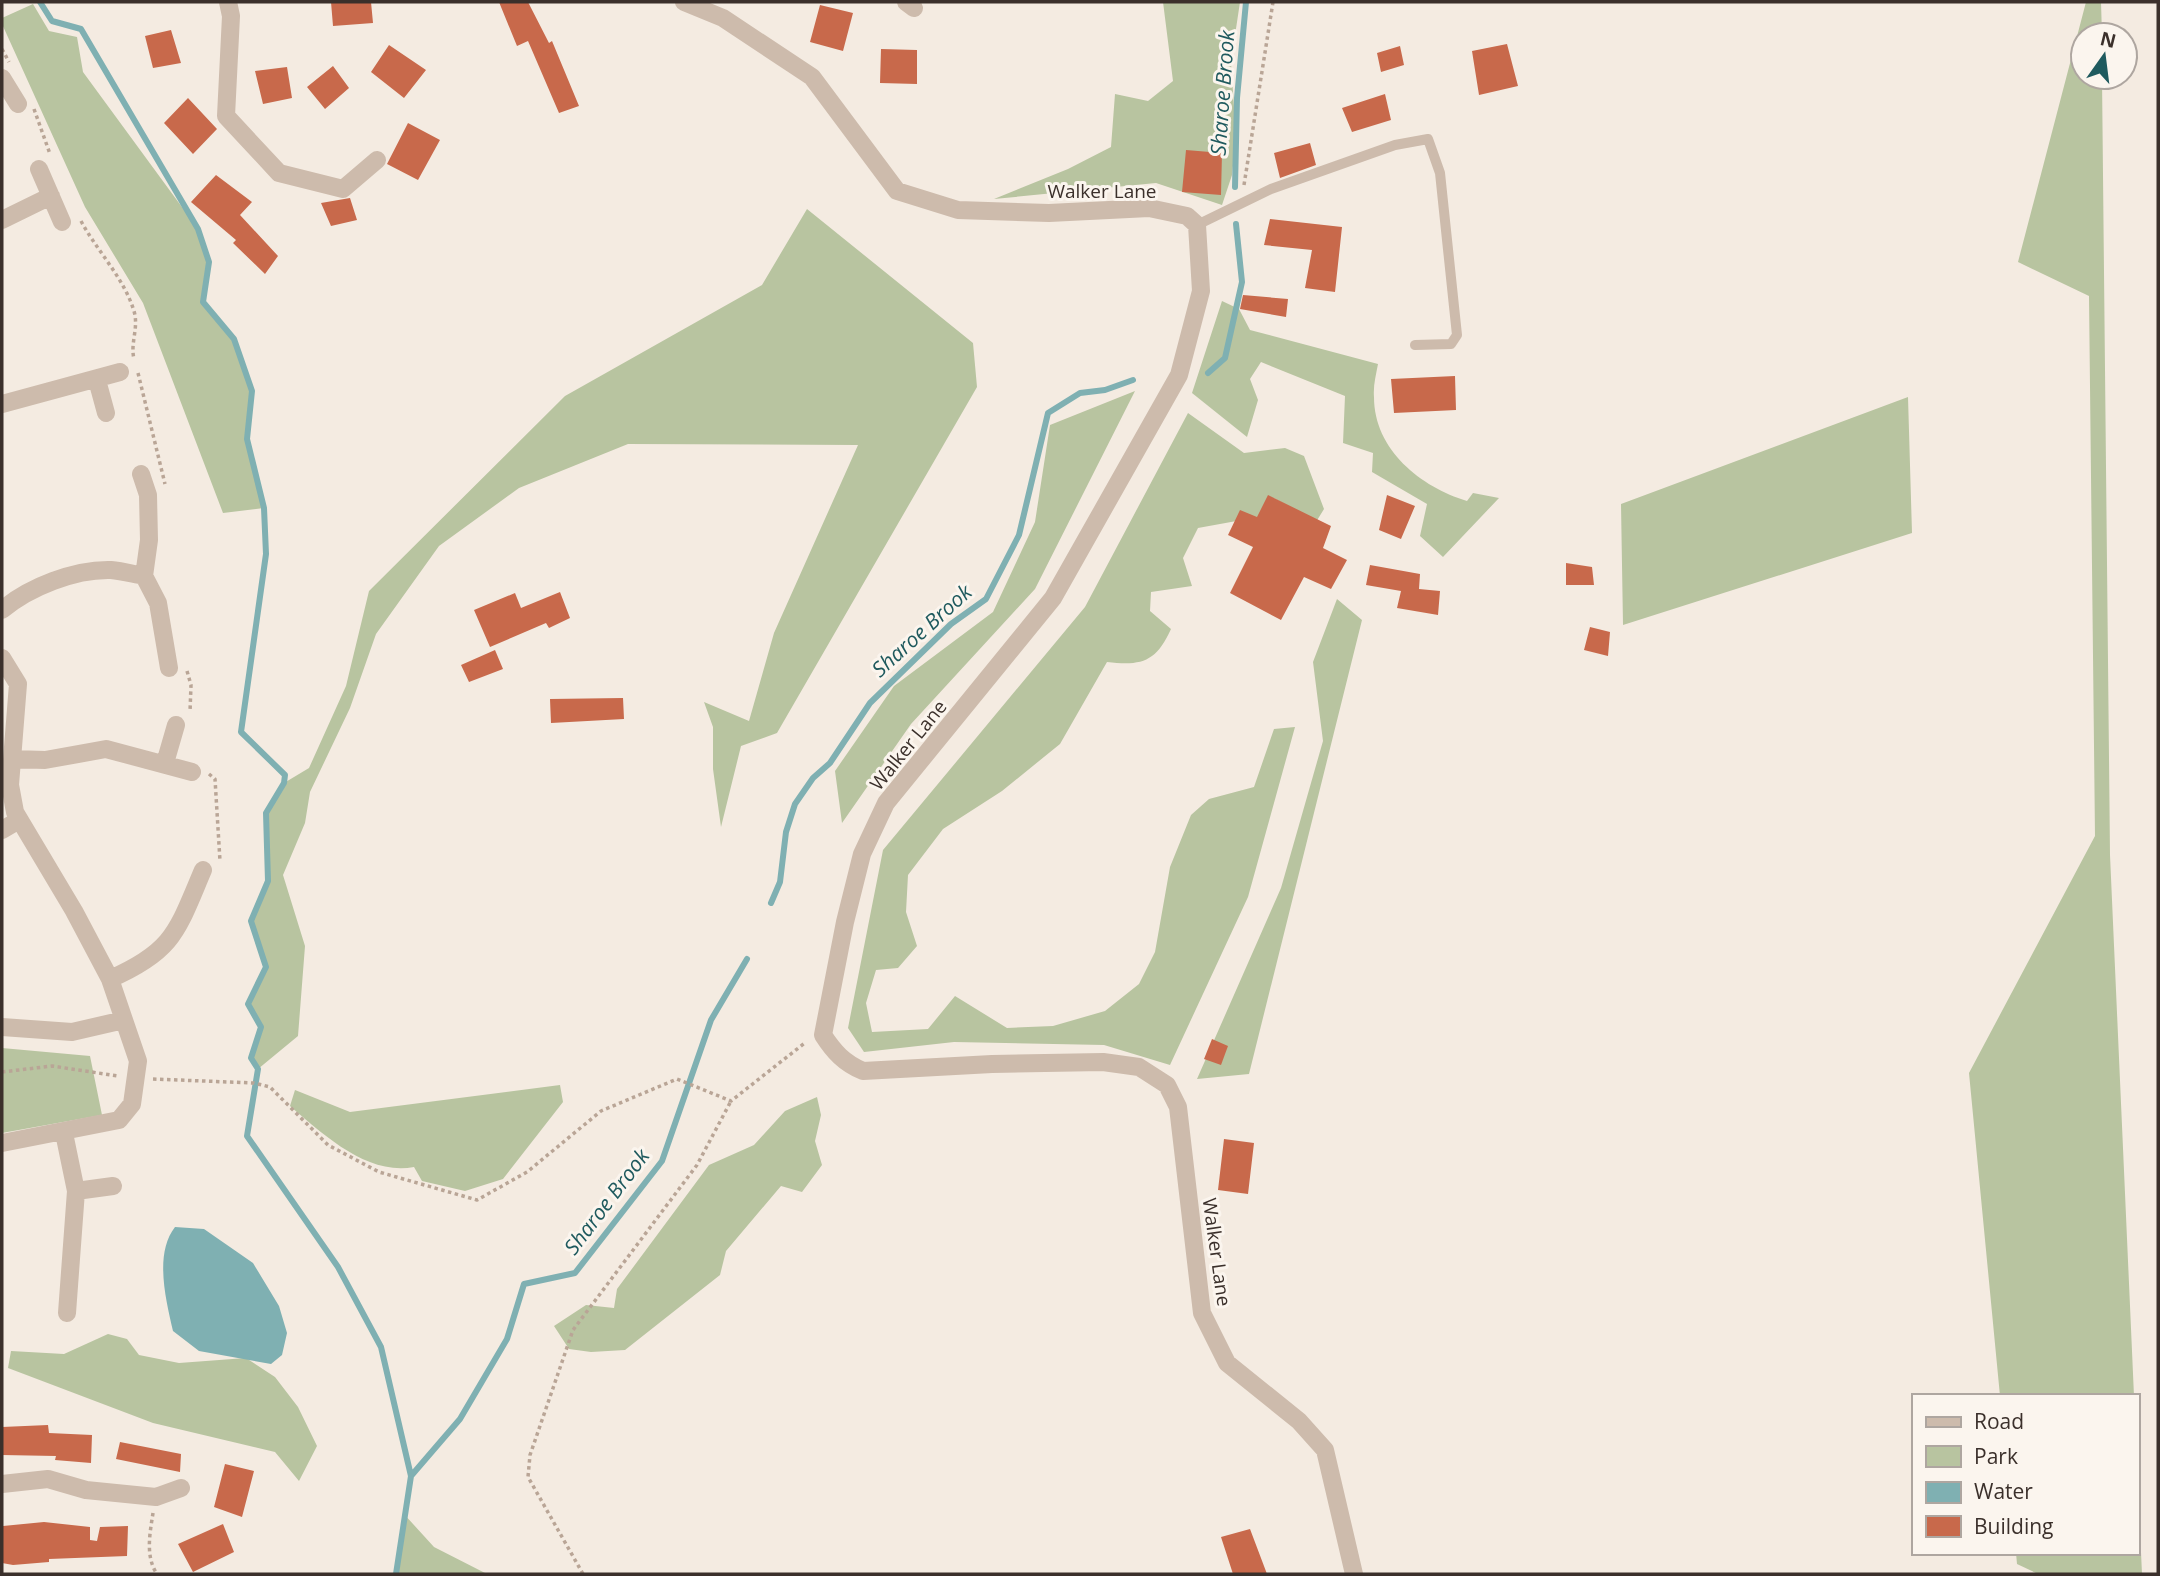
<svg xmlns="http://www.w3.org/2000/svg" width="2160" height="1576" font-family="'Open Sans',sans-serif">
	<rect width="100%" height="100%" fill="#f4ebe1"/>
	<path fill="#b8c4a0" d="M1163,2H1240L1231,62L1236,137L1232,175L1222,205L1156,183L994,199L1068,169L1111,147L1115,94L1148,101L1173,81Z
		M2086,2H2101L2102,35H2083V77H2102L2110,855L2134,1396H2000L1969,1073L2095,836L2089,296L2018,262Z
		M33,4L49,31L77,37L83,72L198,229L209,262L203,302L234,339L252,391L247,439L264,508L223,513L143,303L85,207L2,24V18Z
		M807,209L973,343L977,387L777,733L741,746L721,827L713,769V727L704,702L749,721L774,633L858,445L628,444L519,488L439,546L376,634L350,708L310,792L305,823L283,875L305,946L298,1036L258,1069L251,1058L261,1027L248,1004L266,967L251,921L268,881L266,813L284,783L309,768L346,686L369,591L565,396L762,285Z
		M1222,301L1239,309L1250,330L1378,364C1376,375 1373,386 1374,397C1374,450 1421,487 1467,501L1473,493L1499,498L1443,557L1420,536L1427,504L1372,472L1373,453L1343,443L1345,396L1261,362L1250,379L1258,400L1247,437L1192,393Z
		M1135,391L1035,589L911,724L842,823L835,771L894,686L993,612L1035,522L1050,425Z
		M1908,397L1912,533L1623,625L1621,504Z
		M1188,413L1244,453L1285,448L1304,456L1324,509L1316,522L1274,498L1264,516L1198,528L1183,558L1192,586L1151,592L1150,611L1171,629C1156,662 1142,666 1107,662L1060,744L1002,791L943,829L908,875L906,912L917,946L898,968L876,970L866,1003L872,1032L928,1029L955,996L1007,1028L1053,1026L1105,1011L1139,984L1155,952L1170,867L1191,815L1209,799L1254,787L1274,729L1295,727L1248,897L1170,1065L1104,1045L954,1042L864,1052L848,1028L883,850L1085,607Z
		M1337,599L1362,620L1249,1074L1197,1079L1281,888L1323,741L1313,662Z
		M2,1048L90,1056L102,1115L2,1133Z
		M560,1085L563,1102L503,1179L465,1191L422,1181L414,1167C367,1176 323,1134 290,1106L295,1090L350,1112Z
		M817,1097L821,1115L815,1141L822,1165L802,1192L781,1186L726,1251L720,1275L625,1350L591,1352L569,1349L554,1326L586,1305L614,1308L617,1289L709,1165L754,1145L785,1111Z
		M108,1334L127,1339L139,1355L179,1363L246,1358L275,1377L298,1407L317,1446L299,1481L275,1452L153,1423L8,1368L11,1351L64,1354Z
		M2137,1465L2142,1574H2038L2017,1564L2016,1553H2137Z
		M403,1513L434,1547L487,1574H397Z"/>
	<path fill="#7fb0b2" d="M175,1227L204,1229L253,1263L279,1306L287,1333L282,1355L271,1364L199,1351L173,1331C166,1300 154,1254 175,1227Z"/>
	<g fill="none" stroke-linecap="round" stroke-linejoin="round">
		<path stroke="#7fb0b2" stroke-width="6" d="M40,2L52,21L81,29L198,229L209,262L203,302L234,339L252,391L247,439L264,508L266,554L241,732L285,775L284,783L266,813L268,881L251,921L266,967L248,1004L261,1027L251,1058L258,1069L247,1136L338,1267L381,1347L411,1476
			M1235,187L1237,98L1246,2
			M1208,373L1225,358L1242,282L1236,224
			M771,903L780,882L786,832L795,804L813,778L830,763L870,703L951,624L986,599L1019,535L1048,413L1080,393L1105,390L1133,380
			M396,1574L411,1476L460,1419L507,1339L524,1284L575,1273L662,1161L711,1020L747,959"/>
	</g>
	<path fill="#c8694b" d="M331,2H371L373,23L333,26Z
		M499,2H528L549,43L552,41L579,106L559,113L528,41L517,46Z
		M820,5L853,13L843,51L810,42Z
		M171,30L181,63L153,68L145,36Z
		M1507,44L1518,86L1479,95L1472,51Z
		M389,45L426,70L404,98L371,72Z
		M1400,46L1404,65L1381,72L1377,53Z
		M881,49L917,50V84L880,83Z
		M333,66L349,88L325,109L307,87Z
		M287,67L292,98L263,104L255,71Z
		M1385,94L1391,120L1352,132L1342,108Z
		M188,98L217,129L193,154L164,123Z
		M408,123L440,140L418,180L387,164Z
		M1310,143L1316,165L1280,178L1274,153Z
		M1186,150L1222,153L1221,195L1182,192Z
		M216,175L252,202L240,215L278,256L265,274L233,243L236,240L191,202Z
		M350,198L357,220L331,226L321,203Z
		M1270,219L1342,227L1335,292L1305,288L1312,250L1264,245Z
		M1243,295L1288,299L1286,317L1240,309Z
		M1455,376L1456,410L1394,413L1391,379Z
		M1268,495L1331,526L1323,548L1347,560L1331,589L1304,577L1281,620L1230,593L1253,547L1228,535L1240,510L1257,517Z
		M1387,495L1415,506L1401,539L1379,530Z
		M1566,563L1592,567L1594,585H1566Z
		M1370,565L1420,574L1419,589L1440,591L1438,615L1397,608L1401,591L1366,585Z
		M560,592L570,618L549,628L546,623L490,647L474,610L515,593L521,608Z
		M1590,627L1610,632L1608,656L1584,650Z
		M495,650L503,669L469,682L461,665Z
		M623,698L624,719L551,723L550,699Z
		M1212,1039L1228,1046L1221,1065L1204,1059Z
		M1224,1139L1254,1143L1248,1194L1218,1190Z
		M48,1425L49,1433L92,1435L91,1463L55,1460L56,1456L2,1455V1427Z
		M120,1442L181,1454L180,1472L116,1459Z
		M225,1464L254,1471L242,1517L214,1507Z
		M44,1522L90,1527V1540L97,1541L100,1527L128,1526L127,1556L49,1559V1562L13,1565L2,1563L3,1526Z
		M223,1524L234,1552L193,1572L178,1544Z
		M1250,1529L1267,1574H1233L1221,1537Z"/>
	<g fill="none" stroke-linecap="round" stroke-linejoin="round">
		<path stroke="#b9a596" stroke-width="3.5" stroke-dasharray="3.5 3.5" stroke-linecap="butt" d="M2,49L9,62
			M34,109L50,154
			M1244,185L1273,2
			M81,221C97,251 124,278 134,311C139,328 130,343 134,359
			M138,373L165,484
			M187,671L191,685L190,712
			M209,774L215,779L220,861
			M2,1072L52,1066L118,1076
			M153,1079L254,1083L270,1087L328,1145L379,1172L477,1200L527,1172L601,1111L677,1079L731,1101L806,1042
			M153,1513C150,1533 145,1556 157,1574
			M583,1574L528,1477L530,1455L573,1330L697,1165L731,1101"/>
		<path stroke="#cdbbac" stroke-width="10" d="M1197,225L1271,189L1395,145L1428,139L1440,173L1457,335L1451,344L1415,345"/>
		<path stroke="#cdbbac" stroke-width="18" d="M228,2L231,16L226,116L279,173L343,189L377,160
			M684,2L723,18L812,77L897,191L958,210L1049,213L1149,208L1187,216L1197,225L1201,291L1179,375L1053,598L886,803L862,854L845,922L823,1035C834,1052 844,1063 863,1071L992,1064L1103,1062L1139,1067L1167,1085L1178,1107L1202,1313L1227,1363L1299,1421L1325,1450L1354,1574
			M906,2L914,8
			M2,78L18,104
			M39,169L62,222
			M2,220L51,196
			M97,380L106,413
			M2,404L120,372
			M141,474L148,495L149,540L144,576L158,603L169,668
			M2,610C29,587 75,569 111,570C122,571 133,574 144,576
			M2,658L18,684L10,785L15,812L74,911L110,979L138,1061L132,1104L119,1120L2,1143
			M12,759L45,760L106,749L192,772
			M165,763L176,725
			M2,830L19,820
			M110,979C174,951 177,931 203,870
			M2,1027L72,1032L124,1020
			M64,1133L76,1191L67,1313
			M76,1191L113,1186
			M2,1484L48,1479L86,1490L156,1497L181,1488"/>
	</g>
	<g text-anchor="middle" stroke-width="6" stroke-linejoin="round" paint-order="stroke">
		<g font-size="19" fill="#3b302b" stroke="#fbf5ee">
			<text x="1102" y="198">Walker Lane</text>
			<text transform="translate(908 745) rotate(-51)" y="7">Walker Lane</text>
			<text transform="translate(1217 1252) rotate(82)" y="7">Walker Lane</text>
		</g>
		<g font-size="21" font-style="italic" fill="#1f5a5e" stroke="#fbf5ee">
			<text transform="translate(1223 93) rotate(-86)" y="7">Sharoe Brook</text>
			<text transform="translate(922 631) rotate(-42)" y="7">Sharoe Brook</text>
			<text transform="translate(607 1202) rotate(-53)" y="7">Sharoe Brook</text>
		</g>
	</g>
	<rect width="2160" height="1576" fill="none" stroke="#3b302b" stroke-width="7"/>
	<rect x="1912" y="1394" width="228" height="161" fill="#fbf5ee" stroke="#aea6a0" stroke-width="2"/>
	<rect x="1926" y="1417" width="35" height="10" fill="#cdbbac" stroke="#aea6a0" stroke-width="2"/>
	<text x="1974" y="1429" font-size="21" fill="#3b302b">Road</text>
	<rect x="1926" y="1446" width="35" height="21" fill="#b8c4a0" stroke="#aea6a0" stroke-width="2"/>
	<text x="1974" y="1464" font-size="21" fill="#3b302b">Park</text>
	<rect x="1926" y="1482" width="35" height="21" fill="#7fb0b2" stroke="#aea6a0" stroke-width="2"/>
	<text x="1974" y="1499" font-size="21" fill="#3b302b">Water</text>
	<rect x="1926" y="1516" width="35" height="21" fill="#c8694b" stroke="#aea6a0" stroke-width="2"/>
	<text x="1974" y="1534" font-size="21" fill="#3b302b">Building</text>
	<g transform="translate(2104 56) rotate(14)"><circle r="33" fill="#fbf5ee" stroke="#aea6a0" stroke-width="2"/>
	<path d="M0-5L12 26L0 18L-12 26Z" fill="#1f5a5e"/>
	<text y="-10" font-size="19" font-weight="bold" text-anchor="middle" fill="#3b302b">N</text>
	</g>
</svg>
